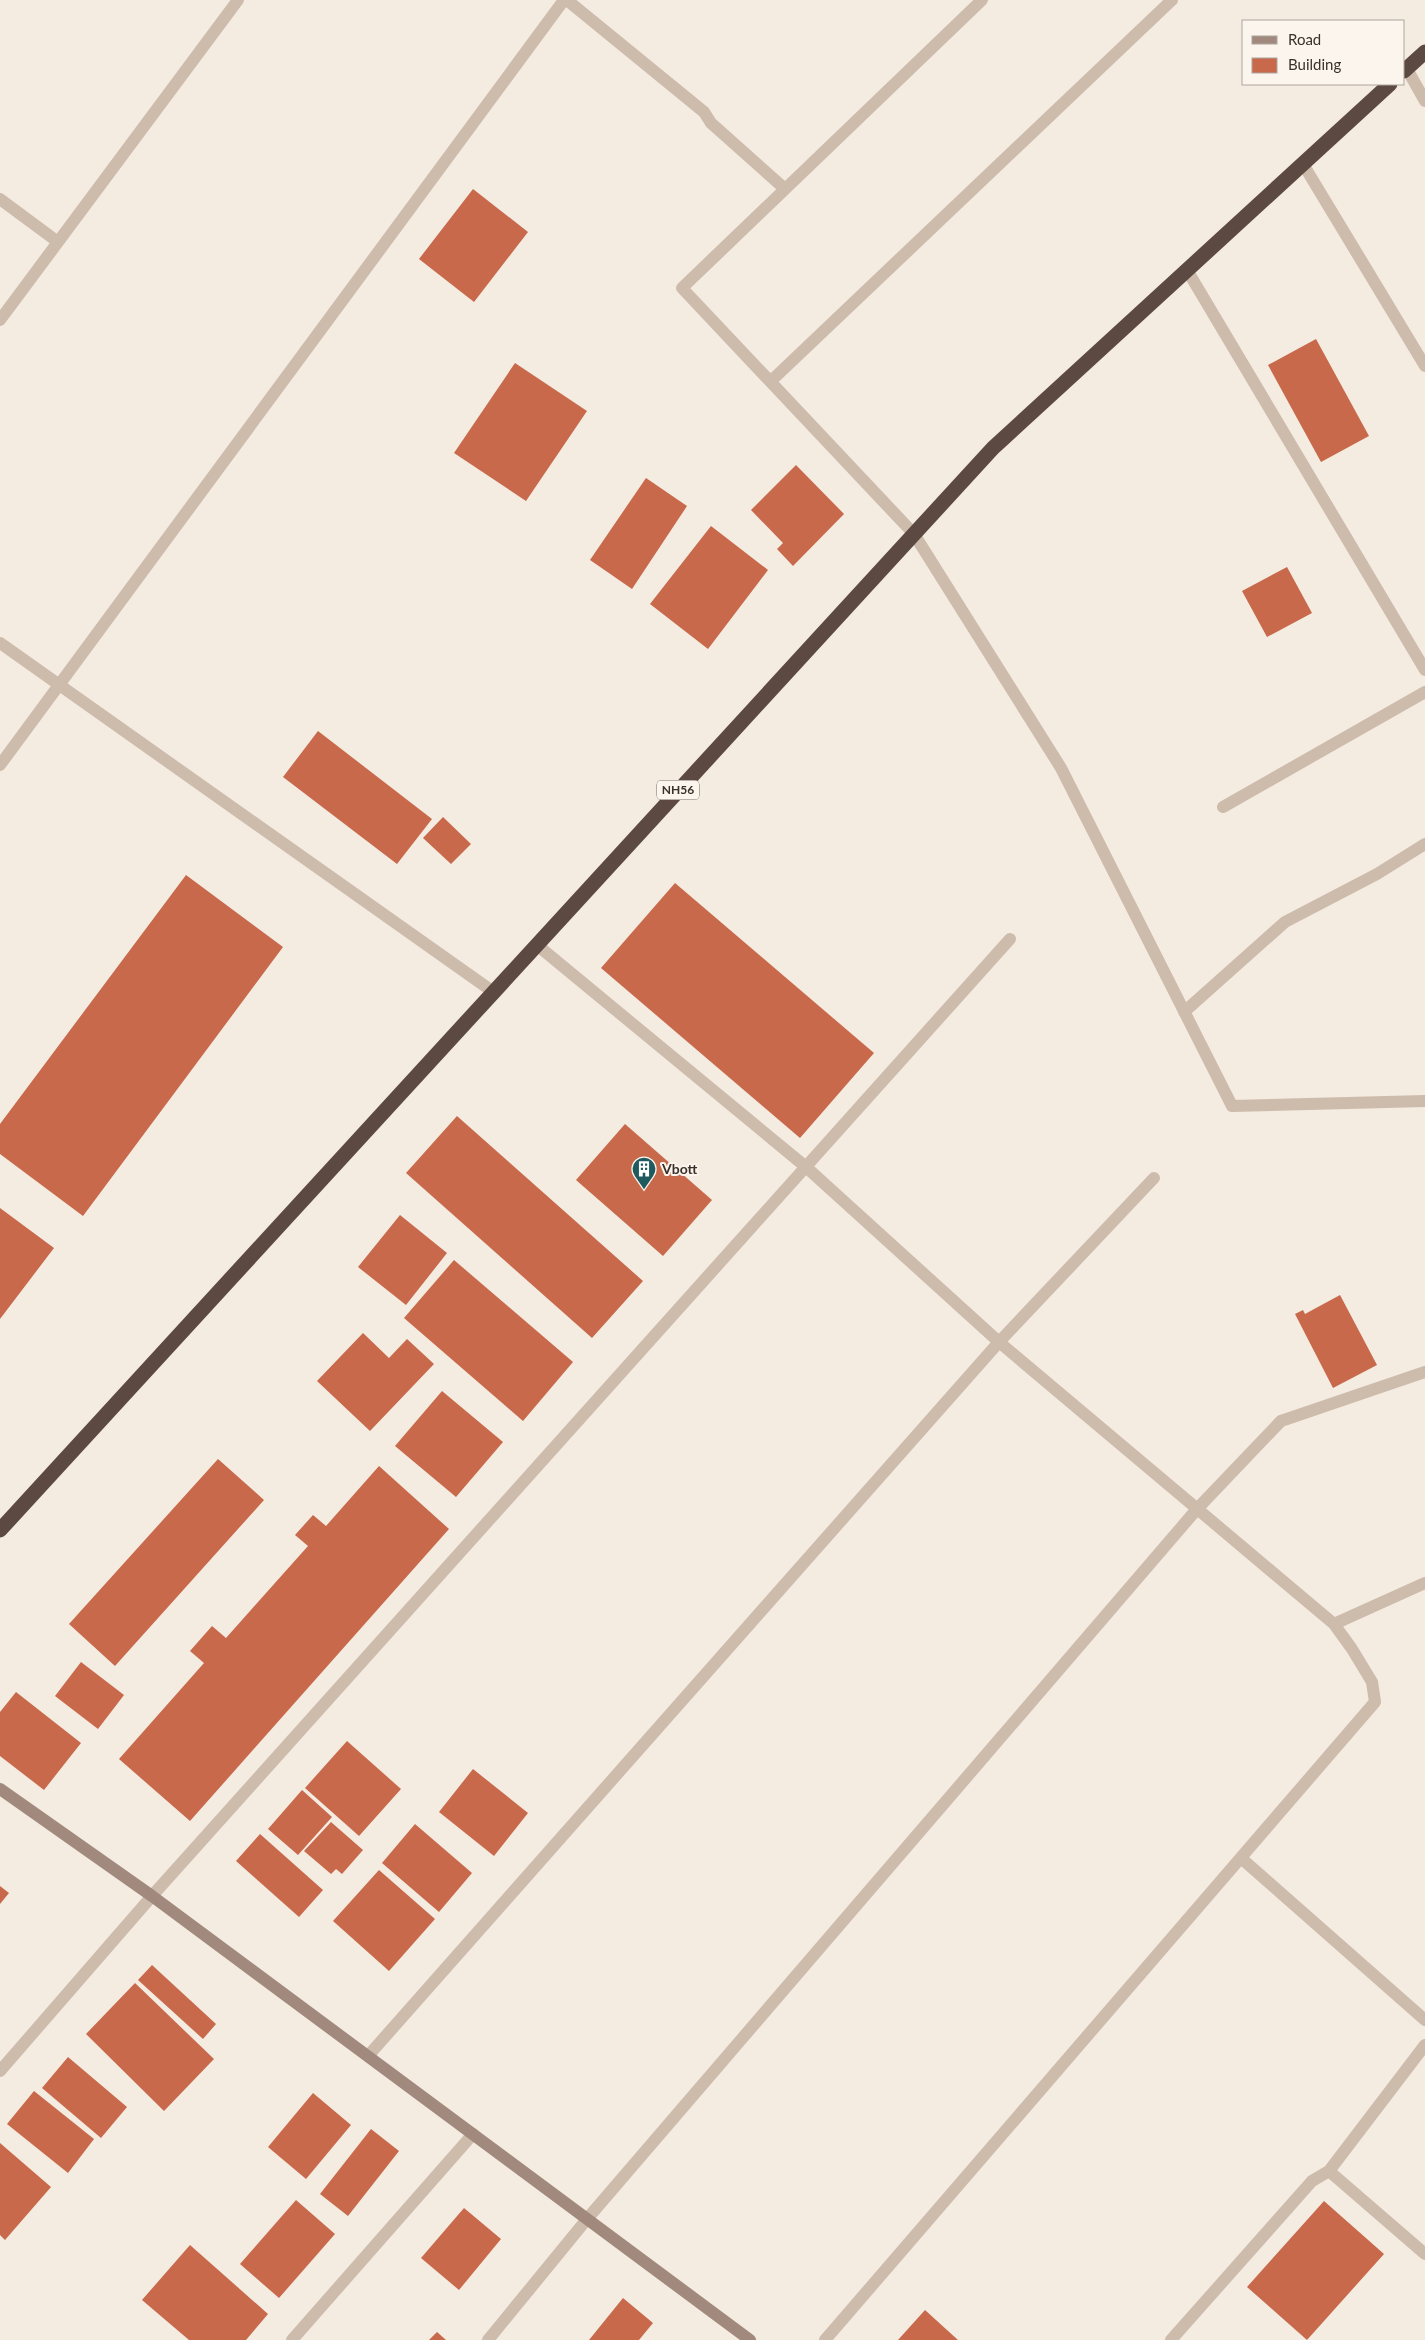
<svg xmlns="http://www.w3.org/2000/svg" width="1425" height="2340" font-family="Lato,sans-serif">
	<rect width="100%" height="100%" fill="#f4ebe1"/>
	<path fill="#c8694b" d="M473,189L528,232L474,302L419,259Z
		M1316,339L1369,436L1321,462L1268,365Z
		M515,363L587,411L526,501L454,453Z
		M796,465L844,514L793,566L777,549L783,543L751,510Z
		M646,478L687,506L632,589L590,560Z
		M711,526L768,570L708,649L650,604Z
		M1287,567L1312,613L1267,637L1242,591Z
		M318,731L432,819L397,864L283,777Z
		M443,817L471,844L451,864L423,838Z
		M186,875L283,947L83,1216L0,1154V1124Z
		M675,883L874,1053L800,1138L601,968Z
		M457,1116L643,1281L592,1338L406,1173Z
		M625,1124L712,1200L663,1256L576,1180Z
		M0,1208L54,1248L0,1319Z
		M400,1215L447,1253L406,1305L358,1267Z
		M454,1260L573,1362L523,1421L404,1318Z
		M1340,1295L1377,1365L1333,1388L1295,1314L1303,1310L1305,1314Z
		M363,1333L389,1358L407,1339L434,1364L370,1431L317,1381Z
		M442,1391L503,1442L456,1497L395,1446Z
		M218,1459L264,1500L115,1666L69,1624Z
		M379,1466L449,1529L190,1821L119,1759L204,1663L190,1651L212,1626L226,1638L308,1546L295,1535L313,1515L326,1526Z
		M81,1662L124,1695L98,1729L55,1696Z
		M16,1692L81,1743L44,1790L0,1756V1712Z
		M347,1741L401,1789L359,1836L305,1788Z
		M473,1769L528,1813L494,1856L439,1812Z
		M302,1790L332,1817L298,1855L268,1829Z
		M331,1822L363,1850L342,1874L336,1869L331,1874L304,1851Z
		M415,1824L472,1873L439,1912L382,1863Z
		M260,1834L323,1890L299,1917L236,1861Z
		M379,1870L435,1919L389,1971L333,1921Z
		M0,1886L9,1893L0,1904Z
		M152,1965L216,2024L203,2039L138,1980Z
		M135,1983L214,2059L164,2111L86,2034Z
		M68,2057L127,2107L101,2138L42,2088Z
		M34,2091L94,2139L68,2173L7,2124Z
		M313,2093L351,2125L306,2179L268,2147Z
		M371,2129L399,2151L348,2216L320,2194Z
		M0,2143L51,2187L5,2240L0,2235Z
		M296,2200L335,2234L279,2298L240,2264Z
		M1324,2201L1384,2254L1307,2340L1247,2287Z
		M464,2208L501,2239L459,2290L421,2258Z
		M190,2245L268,2314L246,2340H189L142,2300Z
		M623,2298L653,2323L639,2340H589Z
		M925,2310L958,2340H898Z
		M437,2332L446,2340H429Z"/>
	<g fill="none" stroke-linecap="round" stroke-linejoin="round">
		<path stroke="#cdbbac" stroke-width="12" d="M567,0L704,112L711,123L785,189
			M982,0L682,288L914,534L1061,768L1232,1106L1425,1101
			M1407,69L1425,101
			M1303,164L1425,366
			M0,199L58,242
			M1187,270L1425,670
			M0,320L238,0
			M771,381L1172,0
			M0,643L492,991
			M0,765L564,0
			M1223,807L1425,692
			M1184,1012L1285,922L1377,874L1425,844
			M1334,1624L1425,1583
			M1241,1858L1425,2020
			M368,2056L999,1342L806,1167L537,945
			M0,2071L152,1896L1010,939
			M1329,2171L1425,2254
			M292,2340L473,2134
			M488,2340L587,2219L1197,1509L1281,1421L1425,1372
			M825,2340L1375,1702L1372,1682L1352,1649L1334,1624L999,1342L1154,1178
			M1171,2340L1312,2181L1329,2171L1425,2045"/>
		<path stroke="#a18a7d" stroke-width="12" d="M0,1789L152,1896L750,2340"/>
		<path stroke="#5c4a42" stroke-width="15" d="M1404,71L1425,52
			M0,1530L993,448L1390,84"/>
	</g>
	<defs>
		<symbol id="building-pin" viewBox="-11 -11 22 30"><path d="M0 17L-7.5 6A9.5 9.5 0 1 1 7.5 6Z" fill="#1f5a5e" stroke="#fbf5ee"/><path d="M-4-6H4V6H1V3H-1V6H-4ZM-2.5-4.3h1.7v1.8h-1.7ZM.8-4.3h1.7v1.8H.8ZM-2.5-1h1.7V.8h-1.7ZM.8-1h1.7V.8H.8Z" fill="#fff"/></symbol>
	</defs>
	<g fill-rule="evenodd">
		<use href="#building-pin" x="630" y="1155" width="28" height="38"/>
	</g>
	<g text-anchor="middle" stroke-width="4" stroke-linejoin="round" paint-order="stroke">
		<rect fill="#fbf5ee" stroke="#756b66" stroke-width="1" x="657" y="780.5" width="42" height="19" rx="4"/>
		<g font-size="12" font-weight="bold" fill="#3b302b">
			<text x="678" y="794">NH56</text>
		</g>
		<g font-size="14" font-weight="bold" fill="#3b302b" stroke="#fbf5ee" text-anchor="start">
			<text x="662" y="1174">Vbott</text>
		</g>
	</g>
	<rect x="1242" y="20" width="162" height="65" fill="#fbf5ee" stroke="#aea6a0"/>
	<rect x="1252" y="36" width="25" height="8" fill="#a18a7d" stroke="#aea6a0"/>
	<text x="1288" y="45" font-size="15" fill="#3b302b">Road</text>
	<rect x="1252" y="58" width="25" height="15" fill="#c8694b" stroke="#aea6a0"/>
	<text x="1288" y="70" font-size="15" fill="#3b302b">Building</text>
</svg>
